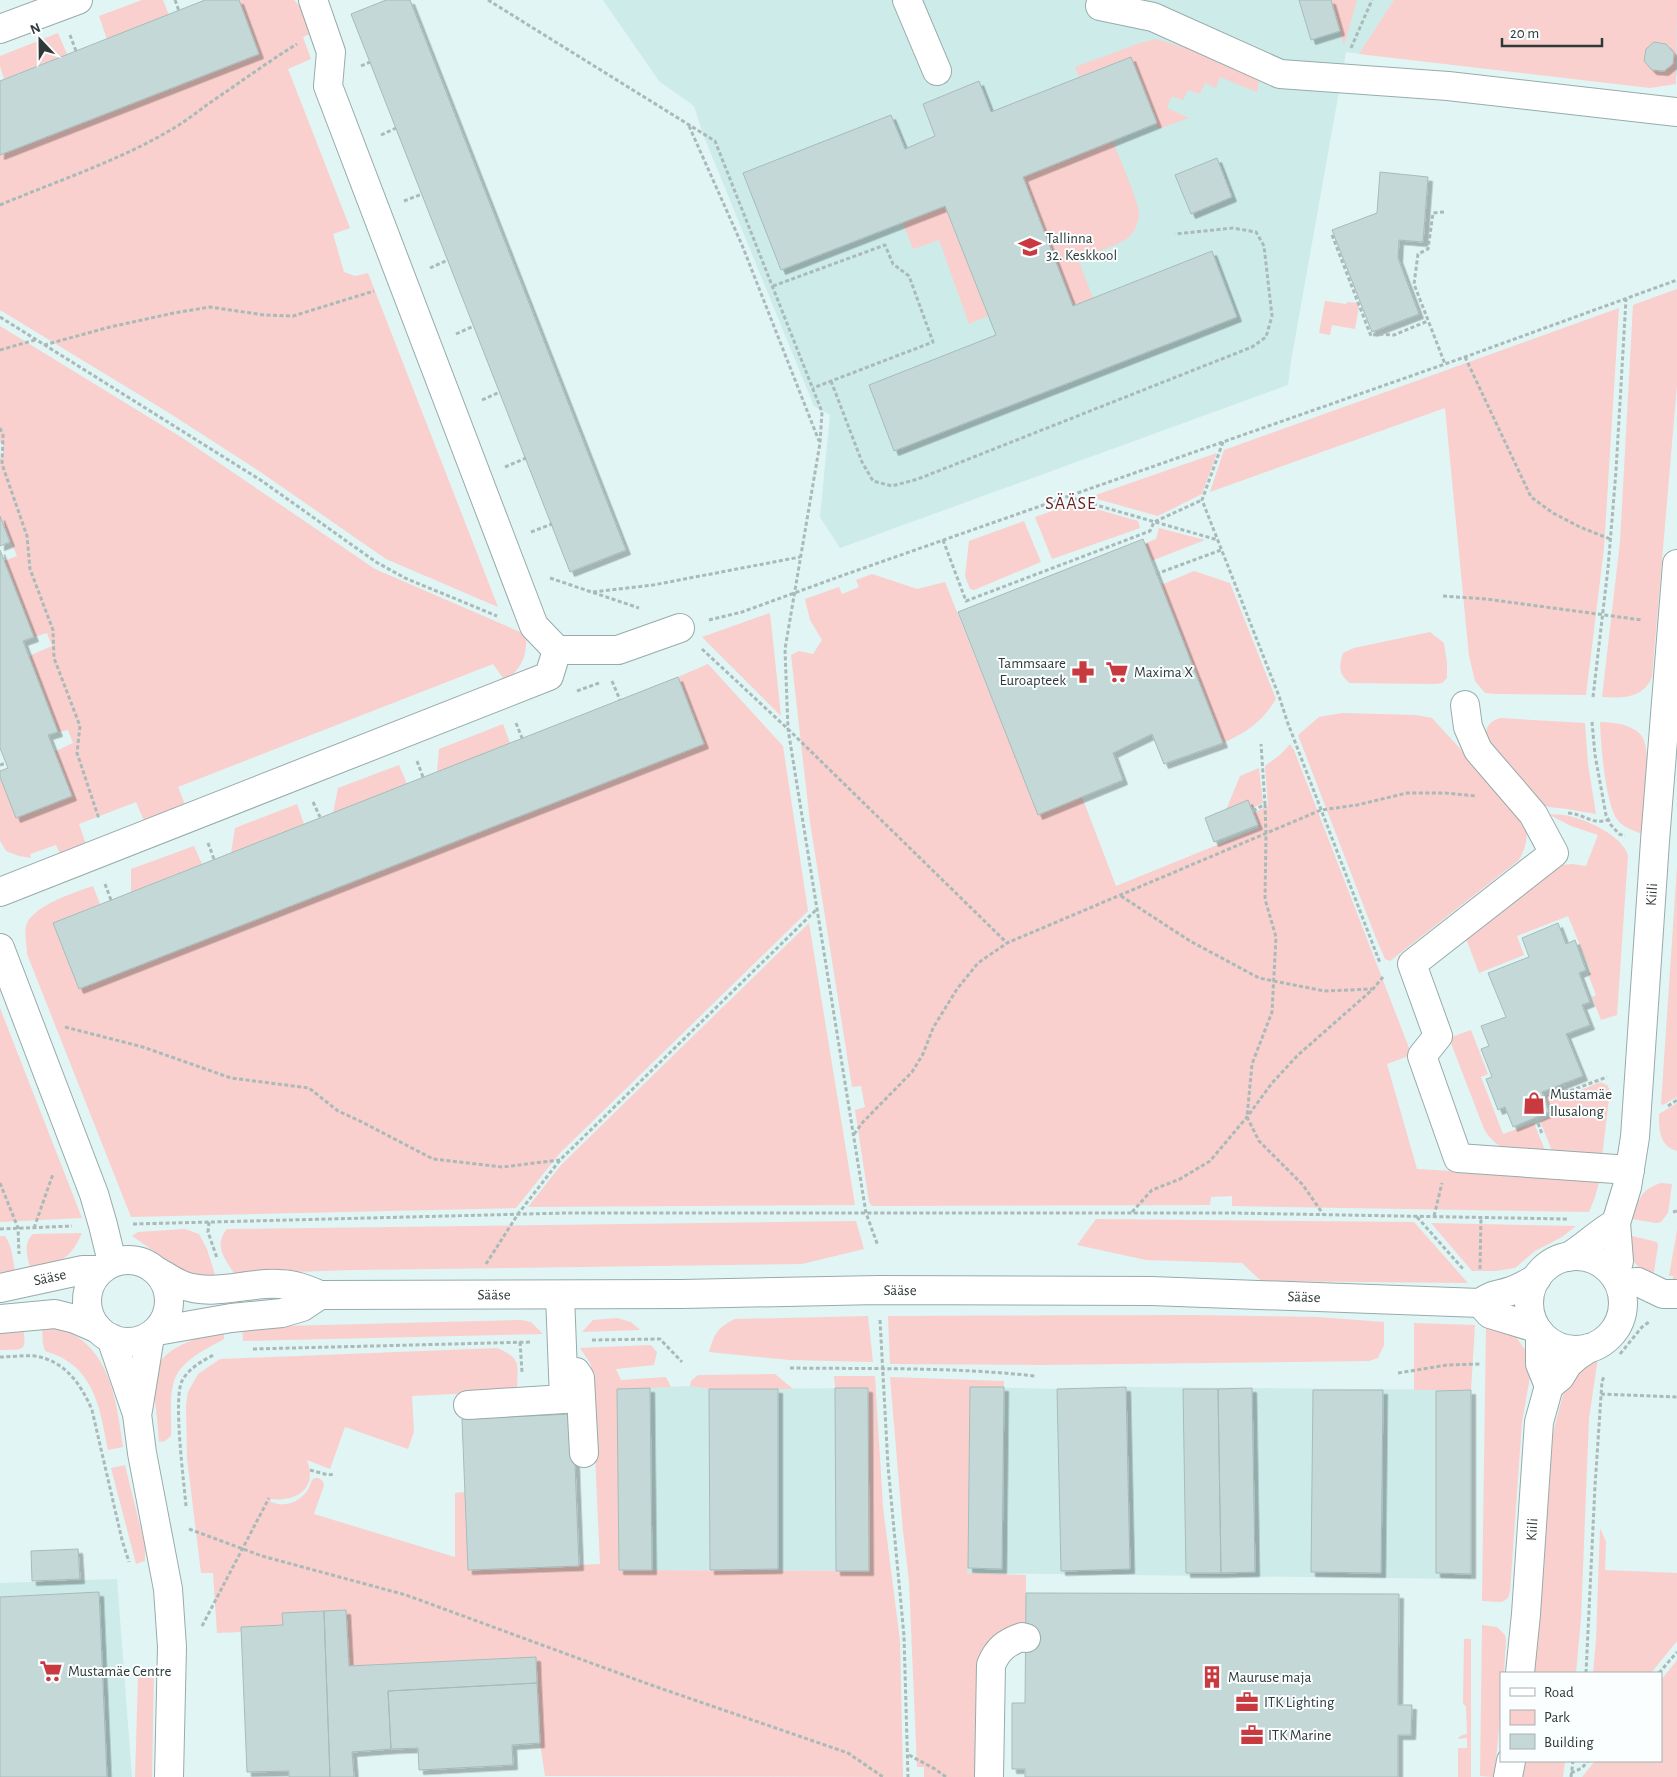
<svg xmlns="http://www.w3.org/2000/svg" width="1677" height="1777" font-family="'Alegreya Sans',sans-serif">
	<defs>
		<filter id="shadow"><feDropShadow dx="4.5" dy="4.5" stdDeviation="0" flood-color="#0004"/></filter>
	</defs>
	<rect width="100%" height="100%" fill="#e0f5f4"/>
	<path fill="#ccebe9" d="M603,0H1677V75L1650,87L1346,52L1291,361L1288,385L840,548L820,517L830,415L814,406L703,134L694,106L659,81Z
		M690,1386L709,1389L868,1388L869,1571L619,1570L617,1389Z
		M970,1387L1057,1389L1126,1387L1471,1390V1579L965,1573L968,1568Z
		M117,1579L132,1777H0V1583Z"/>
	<path fill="#f9d0cd" d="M142,0H163L169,15L107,39L99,16Z
		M239,0H294L303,10L314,32L303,37L311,59L288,69L350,228L333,234L344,272L355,276L368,273L498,607L386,559L259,471L166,411L0,310V155L259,54Z
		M1331,0H1357L1344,45Z
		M1394,0H1677L1676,84L1650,88L1359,54Z
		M58,33L67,54L4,79L0,66V56Z
		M1156,39L1189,49L1259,80L1257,92L1220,77L1216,88L1205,83L1200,94L1188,90L1183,100L1172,96L1167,108L1189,118L1158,129L1131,57L1079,77L1075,67L1140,43Z
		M1113,141C1118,156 1139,201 1139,214C1139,220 1135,231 1131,235C1124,244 1090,254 1078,259L1093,298L1073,306L1023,177Z
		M945,206L988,316L969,324L939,240L913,249L903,223Z
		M1677,289V385L1652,677C1643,699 1622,698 1602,697L1620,542L1633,305Z
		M1325,301L1346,304L1347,302L1358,303L1359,306L1355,329L1332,325L1330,335L1319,333Z
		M1619,308L1604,548L1586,695L1496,694L1485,693L1475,681L1469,656L1445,408L1210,492L1224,450Z
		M0,326L181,437L375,569L527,635C525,660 524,663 506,682L493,664L178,787L186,807L145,823L136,802L79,824L87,847L61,856L56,845L30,854L31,858L19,856L6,851L0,841V777L16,817L71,796L54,752L73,743L68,730L58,732L29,656L52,646L47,633L34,637L4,561L17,556L0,516V458L3,457V443H0Z
		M1217,453L1202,494L1158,516L1090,497Z
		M1075,503L1138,521L1140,528L1052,559L1035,517Z
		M1024,521L1041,562L974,590L970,589L965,576L969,541Z
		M1159,528L1205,540L1151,561L1144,544L1156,539Z
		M1194,571L1230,583L1276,699C1262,722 1247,732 1223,743L1161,585Z
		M872,574L917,589L945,582L1038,814L1082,797L1116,886L1259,828L1253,813L1268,806L1265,766L1281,754L1290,744L1294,750L1411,1053V1055L1387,1064L1417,1169L1600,1179L1595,1197L1589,1212L1232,1206V1196L1211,1197L1210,1205L872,1206L869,1202L855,1110L865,1107L861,1086L852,1087L810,822L791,655L799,651L813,654L822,640L810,620L805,599L839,587L842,594L859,587L856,580Z
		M770,613L781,716L702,637Z
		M1430,632L1444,643L1447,663V678L1442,683L1435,684L1350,683C1338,674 1339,666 1343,653L1354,648Z
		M708,664L783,746L808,911L560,1153L516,1208L131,1217L27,954C27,945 24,933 26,926C31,906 76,892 93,886L100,904L53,923L79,989L704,744L678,677Z
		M1342,713L1416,715L1432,718L1524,818C1529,834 1527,846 1519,860L1390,961L1385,959L1376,938L1298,735L1319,717Z
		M1500,718L1585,723L1588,764L1596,814L1567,809L1549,807L1540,804L1486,738C1485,727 1490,721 1500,718Z
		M1600,722C1614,723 1629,723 1640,734C1654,748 1644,813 1642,834C1632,830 1622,827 1616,818C1605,798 1601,746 1600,722Z
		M503,724L510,743L437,772L439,749Z
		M399,765L407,784L333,813L338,788Z
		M1259,768L1263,803L1252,808L1248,800L1226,810L1240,776Z
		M297,804L304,824L231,853L235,828Z
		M1548,814C1553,815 1559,814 1564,815C1584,818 1622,835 1628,855L1617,1015L1601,1020L1592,997L1596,995L1588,974L1591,972L1568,916L1517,936L1524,955L1479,973L1464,933L1560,865L1572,864L1586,866L1598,835L1571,826Z
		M194,846L202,864L131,892V869Z
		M1677,867V1097L1663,1105L1661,1104Z
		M809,923L855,1205L528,1207L561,1165Z
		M0,1008L82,1218L0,1222Z
		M1471,1030L1488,1074L1481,1077L1503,1134L1534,1123L1546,1153C1520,1152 1499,1155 1484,1129L1449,1038Z
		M1600,1082L1607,1085L1610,1090L1602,1157L1553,1153L1540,1121L1553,1115L1546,1096L1564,1089L1567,1096Z
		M1677,1103V1151C1659,1146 1659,1129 1659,1114Z
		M1661,1183L1672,1184L1668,1213L1661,1222L1656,1223L1632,1219C1639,1199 1640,1190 1661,1183Z
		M1096,1219L1414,1222L1468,1283L1261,1281L1242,1263L1146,1260L1077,1245Z
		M856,1221L864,1249L802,1264L353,1270L294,1272L236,1277C227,1260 212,1247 227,1229Z
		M1431,1223L1576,1226L1562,1237L1535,1251L1515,1268L1495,1271H1472Z
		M185,1229L199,1234L207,1249L216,1278C185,1279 158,1253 132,1236L138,1232Z
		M1677,1230V1279L1673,1280V1276H1669Z
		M82,1233C69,1262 59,1262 31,1271C28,1258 22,1244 33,1234Z
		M1628,1235L1657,1242L1658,1246L1653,1278C1631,1264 1632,1260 1628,1235Z
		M0,1236H5C13,1247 13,1263 16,1276L0,1279Z
		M1193,1315L1318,1317L1384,1322V1345L1378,1358L1369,1361L1038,1365L890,1364L888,1316Z
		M868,1316L873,1362L789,1360L709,1352C714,1334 718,1327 735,1319Z
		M617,1318L631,1322L640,1330L582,1332L593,1320Z
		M522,1320L531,1322L543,1334L243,1341L242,1327Z
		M1414,1323L1475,1325L1471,1390H1414Z
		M1486,1325L1510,1333L1516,1337L1526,1351L1531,1371L1522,1422L1510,1591L1508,1598L1502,1602L1482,1601Z
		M23,1327C27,1353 24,1349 0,1350V1329Z
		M42,1327C48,1327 55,1326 61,1328C64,1329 68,1331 71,1333C112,1355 117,1406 123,1447L108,1450C100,1407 94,1365 45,1351L43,1344Z
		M224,1331V1339C205,1350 178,1361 173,1385C169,1401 172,1419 171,1436L165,1441L159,1442C158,1426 156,1409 154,1392C154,1388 152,1381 153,1377C159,1347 199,1337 224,1331Z
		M651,1345L657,1352L654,1365L616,1369L621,1380L666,1377L671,1387L617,1389L619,1570L868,1571V1388H835L834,1376H875L883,1507L900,1641L903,1777L545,1776L540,1743L536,1657L349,1666L346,1610L283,1613V1625L241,1627V1632L217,1633L213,1573H201L187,1458L186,1405L188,1392L198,1374L220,1359L497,1348C523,1359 517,1365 517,1391L412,1396L414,1432L408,1449L345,1427L330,1469L307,1460C318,1489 296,1502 270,1499L271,1502C286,1508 300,1502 309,1488C310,1485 311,1482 312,1480C318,1475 323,1480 324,1485L314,1514L455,1557V1493L465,1492L468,1570L600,1564L591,1366C589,1359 584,1355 580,1348Z
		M1598,1358L1589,1418L1581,1618L1576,1673H1534L1549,1448L1565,1387L1587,1362Z
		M775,1374L793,1389H709L690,1386L691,1381L698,1375Z
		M890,1377L1004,1381V1387H970L968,1568L966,1573L1026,1575V1627L1008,1629L978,1777H924V1767H917L909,1581L903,1531Z
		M125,1465L145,1546V1561L136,1564L111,1468Z
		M1600,1528L1606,1542L1605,1570L1677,1573V1641L1651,1673H1593L1596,1640Z
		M1482,1625L1497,1627L1505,1635L1506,1640L1504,1673H1501V1709L1495,1770L1493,1777L1480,1776Z
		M1464,1639H1471V1777H1458V1748H1467V1738L1458,1739L1460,1736L1467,1734L1466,1707L1463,1703Z
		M1677,1660V1777H1582L1595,1761H1661V1680Z
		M146,1668L154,1670L152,1777H135L138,1678L142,1670Z
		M1526,1761H1565L1563,1777H1523Z"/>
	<path fill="#c4d9d7" stroke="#a7bbba" filter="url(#shadow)" d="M205,0H239L259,54L0,155V81Z
		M386,0H410L626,550L570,572L351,14Z
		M1299,0H1331L1340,31L1311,40Z
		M1654,42L1666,44L1674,53L1673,64L1664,71L1652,70L1644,61L1646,49Z
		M1131,57L1157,123L1023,177L1073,306L1212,251L1237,317L894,451L869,385L996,335L945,206L781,270L743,173L891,115L905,149L935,136L923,104L979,81L991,112Z
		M1217,158L1232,197L1191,214L1175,175Z
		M1380,172L1428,177L1423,242L1399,240L1398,258L1419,314L1372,332L1332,230L1377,213Z
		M0,516L10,542L0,546Z
		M1143,539L1223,743L1164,764L1152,734L1113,753L1123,780L1038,815L958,612Z
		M0,550L34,637L23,641L58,732L48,735L72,796L16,818L0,777V771L8,768L0,748Z
		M678,677L704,744L79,989L53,923Z
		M1248,800L1258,825L1214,842L1205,818Z
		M1558,923L1566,944L1575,940L1586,970L1579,973L1590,1002L1582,1005L1590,1025L1566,1034L1583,1076L1542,1092L1549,1112L1513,1127L1505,1107L1498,1110L1486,1079L1492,1077L1481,1049L1489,1046L1481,1026L1506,1017L1488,973L1529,957L1522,938Z
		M970,1387H1004L1002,1569L968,1568Z
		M1126,1387L1130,1569L1061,1571L1057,1389Z
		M650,1388L652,1570H619L617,1389Z
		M835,1388H868L869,1571H836Z
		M1252,1388L1255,1572L1221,1573L1218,1389Z
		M709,1389H778V1569L710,1570Z
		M1183,1389H1218L1221,1573H1186Z
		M1313,1390H1383L1381,1573L1311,1572Z
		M1471,1390V1574L1436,1573V1391Z
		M573,1414L579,1566L468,1570L462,1419Z
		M78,1549L80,1579L32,1581L31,1551Z
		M99,1592L107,1777H0V1597Z
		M1026,1593L1399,1594L1398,1705H1412L1411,1735H1398V1777H1025V1769H1012V1703H1025Z
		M346,1610L349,1666L536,1657L537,1683L388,1691L391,1749L352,1752L354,1777H330L324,1611Z
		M324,1611L330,1777H289V1771L247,1772L241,1627L283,1625L282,1613Z
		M537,1683L540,1743L512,1745L513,1765L419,1770L418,1748L391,1749L388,1691Z"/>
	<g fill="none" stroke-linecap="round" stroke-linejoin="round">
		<defs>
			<g id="minor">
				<path d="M907,0L937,71"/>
				<path d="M1100,6L1153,17L1280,74L1448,86L1677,112"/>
				<path d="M0,29L78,0"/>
				<path d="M557,650H618L680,628"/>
				<path d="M1465,705L1468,727L1478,750L1533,814L1554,853L1412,964L1438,1036L1422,1056L1458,1158L1630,1170"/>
				<path d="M0,892L549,676L557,650L534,626L328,86L331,52L313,0"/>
				<path d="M0,948L94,1194L103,1225L112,1262"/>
				<circle cx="1576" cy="1303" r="47"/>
				<path d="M1568,1257C1585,1247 1598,1233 1616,1223"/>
				<circle cx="128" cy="1301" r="41"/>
				<path id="s1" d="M158,1272C166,1276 174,1282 182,1285C214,1297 247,1282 279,1284C294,1284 306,1289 320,1295L682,1294L879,1290L1151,1291L1480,1303"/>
				<path id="s2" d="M1615,1276L1619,1261L1616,1223L1627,1187L1635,1137L1655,841L1677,564"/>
				<path d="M1619,1283L1638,1282L1663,1294H1677"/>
				<path id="s3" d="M0,1288L83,1270H100"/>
				<path d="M1480,1303L1490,1314L1536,1328"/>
				<path d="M1480,1303C1494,1293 1496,1296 1511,1291C1520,1288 1528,1283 1537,1278"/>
				<path d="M0,1319L55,1314L75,1319L98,1329"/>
				<path d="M157,1331L231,1318L282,1313L302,1307L320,1295"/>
				<path d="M1540,1333V1364L1549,1386"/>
				<path d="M111,1338L137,1414L142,1453L168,1589L172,1647L169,1777"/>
				<path d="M576,1372L580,1378L584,1453"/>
				<path d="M1549,1386L1560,1377L1568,1364L1577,1356L1589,1348"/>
				<path d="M468,1405L564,1399L560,1295"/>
				<path d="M138,1410L150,1336"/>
				<path id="s4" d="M1520,1673L1526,1614L1539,1422L1549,1386"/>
				<path d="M989,1777L991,1665C997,1650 1006,1642 1022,1637L1026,1638"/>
				<path d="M1508,1777L1511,1761"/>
			</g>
		</defs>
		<use href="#minor" stroke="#97abaa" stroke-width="30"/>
		<path stroke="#a9bab9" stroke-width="3" stroke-dasharray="4 2.5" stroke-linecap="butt" d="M175,0L179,11
			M488,0L715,141L822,412L820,443L785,649L788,729L866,1213L878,1246
			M70,35L76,51
			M1351,48L1372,0
			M361,66L370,62
			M689,126L742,245L819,441
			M381,135L396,128
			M404,201L422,194
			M0,205C59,180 119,161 174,128C186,121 197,112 208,104C238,84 266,63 297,44
			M1444,212L1433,213L1428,249L1418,254L1414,284L1445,364
			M1332,235L1371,336L1377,334L1394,335L1428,321
			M430,268L448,260
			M773,286L885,245L893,264L909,276L933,342L813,388
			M0,317L262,481L376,562L405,578L497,616
			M456,334L474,326
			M44,345L110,327L174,313L210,307L264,315L293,316L374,291
			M0,350L35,340
			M1465,357L1531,497L1553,513L1580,527L1610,539
			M831,381L862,462L873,481L892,486L918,479L1252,347L1266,337L1272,316L1264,246L1256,232L1233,228L1175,234
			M482,400L500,392
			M0,428L3,435L2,464L27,536L30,569L53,630L54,658L80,726L77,753L99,819
			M1223,442L1202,500L1279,696L1287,721L1380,963
			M505,467L526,458
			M1068,497L1218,540
			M531,532L552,524
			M943,540L966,601L1150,531L1154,522L1202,500
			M1156,574L1221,550
			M550,578L639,608
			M593,592L653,585L800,557
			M1443,596L1486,599L1642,620
			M709,620L742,612L841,576L1465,357L1677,280
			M702,649L788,729L1007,943
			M612,681L620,700
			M577,691L599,683
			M1593,697L1608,568L1616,471L1626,299
			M1592,722L1595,755L1606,815L1611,825L1619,834L1625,836
			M516,723L522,738
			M417,761L423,777
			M0,765L6,763
			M313,802L320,817
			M1265,804L1266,834L1265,899L1276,937L1272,1012L1252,1064L1247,1117L1259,1141L1303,1185L1323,1214
			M1253,811L1265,804L1261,744
			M1568,813C1584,814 1592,825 1608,820
			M208,843L214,859
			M105,884L111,900
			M1121,896L1190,941L1259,978L1324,991L1372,989
			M65,1027L143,1047L231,1078L309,1088L338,1111L362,1122L433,1159L502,1167L560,1160
			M1564,1083L1567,1092L1607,1077
			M1668,1106L1677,1100
			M1536,1117L1542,1134
			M854,1134L863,1122L912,1072L923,1054L933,1028L957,989L978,963L1007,943L1321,810L1357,805L1407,793H1445L1476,796
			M0,1183L18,1228L19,1254
			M1132,1212L1152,1190L1180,1179L1210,1161L1247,1117L1272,1083L1298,1055L1373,989L1383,977
			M1673,1212L1677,1211
			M1434,1216L1442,1183
			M1417,1217L1464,1270
			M209,1222L208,1232L217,1258
			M133,1224L565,1213H1232L1567,1219
			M34,1228L53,1174
			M0,1229L72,1226
			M486,1264L518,1214L560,1160L817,909
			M1480,1269L1481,1217
			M880,1320L888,1466L904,1636L908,1777
			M592,1340L660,1339L682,1362
			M520,1342L522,1372
			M253,1349L531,1342
			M1620,1354L1642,1327L1649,1322
			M0,1357C11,1357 24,1355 35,1356C65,1361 81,1384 92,1410L122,1540L129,1562
			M790,1368C871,1369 954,1367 1035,1376
			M1398,1373L1447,1365L1480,1364
			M1601,1394L1677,1397
			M310,1470L328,1475L335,1474
			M186,1506C184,1482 173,1399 182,1381C188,1369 203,1360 214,1355
			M189,1529L262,1556L406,1595L651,1685L848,1753L883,1777
			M202,1626L269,1498
			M1586,1673L1595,1486L1602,1381L1604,1377
			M1659,1673L1677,1652
			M909,1755L935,1769L946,1777
			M1571,1773L1582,1768L1588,1761
			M1571,1777L1573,1761"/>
		<use href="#minor" stroke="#fff" stroke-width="28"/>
	</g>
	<defs>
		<symbol id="school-bare" viewBox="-9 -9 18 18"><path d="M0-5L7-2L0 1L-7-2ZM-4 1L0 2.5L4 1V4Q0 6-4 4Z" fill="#c83940" stroke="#fafefe" stroke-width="2.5" paint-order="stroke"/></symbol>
		<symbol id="pharmacy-bare" viewBox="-9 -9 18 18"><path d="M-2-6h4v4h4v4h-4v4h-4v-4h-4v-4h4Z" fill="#c83940" stroke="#fafefe" stroke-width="2.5" paint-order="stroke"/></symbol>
		<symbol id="supermarket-bare" viewBox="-9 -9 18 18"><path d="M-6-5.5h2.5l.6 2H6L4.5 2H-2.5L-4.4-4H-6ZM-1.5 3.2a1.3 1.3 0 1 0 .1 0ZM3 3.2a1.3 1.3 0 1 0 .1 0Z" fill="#c83940" stroke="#fafefe" stroke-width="2.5" paint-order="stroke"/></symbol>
		<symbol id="shop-bare" viewBox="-9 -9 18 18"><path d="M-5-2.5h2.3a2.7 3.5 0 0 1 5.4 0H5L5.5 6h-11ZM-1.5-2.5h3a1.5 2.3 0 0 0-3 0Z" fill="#c83940" stroke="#fafefe" stroke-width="2.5" paint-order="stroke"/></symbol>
		<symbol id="building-bare" viewBox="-9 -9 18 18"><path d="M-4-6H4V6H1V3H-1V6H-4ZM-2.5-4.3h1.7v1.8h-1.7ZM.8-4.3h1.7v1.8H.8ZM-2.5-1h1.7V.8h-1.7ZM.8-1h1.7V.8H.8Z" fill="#c83940" stroke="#fafefe" stroke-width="2.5" paint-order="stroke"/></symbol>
		<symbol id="office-bare" viewBox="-9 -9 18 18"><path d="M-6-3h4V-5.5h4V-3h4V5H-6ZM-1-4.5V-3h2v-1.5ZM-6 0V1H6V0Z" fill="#c83940" stroke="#fafefe" stroke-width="2.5" paint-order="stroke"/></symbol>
	</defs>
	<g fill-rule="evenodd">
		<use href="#school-bare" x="1014" y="231" width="32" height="32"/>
		<use href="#pharmacy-bare" x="1067" y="656" width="32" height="32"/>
		<use href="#supermarket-bare" x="1101" y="656" width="32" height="32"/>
		<use href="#shop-bare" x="1518" y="1087" width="32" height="32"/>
		<use href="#supermarket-bare" x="35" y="1655" width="32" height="32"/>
		<use href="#building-bare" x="1196" y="1661" width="32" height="32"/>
		<use href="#office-bare" x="1231" y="1686" width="32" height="32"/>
		<use href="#office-bare" x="1236" y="1719" width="32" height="32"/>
	</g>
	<g text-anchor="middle" stroke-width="4" stroke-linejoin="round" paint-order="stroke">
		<g font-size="15" fill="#303938" stroke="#fafefe" text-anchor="start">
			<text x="1046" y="243">Tallinna<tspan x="1046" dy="17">32. Keskkool</tspan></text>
			<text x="1066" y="668" text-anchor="end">Tammsaare<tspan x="1066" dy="17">Euroapteek</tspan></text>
			<text x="1134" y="677">Maxima X</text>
			<text x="1550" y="1099">Mustamäe<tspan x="1550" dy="17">Ilusalong</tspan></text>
			<text x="68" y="1676">Mustamäe Centre</text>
			<text x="1228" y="1682">Mauruse maja</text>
			<text x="1264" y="1707">ITK Lighting</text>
			<text x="1268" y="1740">ITK Marine</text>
		</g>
		<g font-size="15" fill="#303938" stroke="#fafefe">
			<text dy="5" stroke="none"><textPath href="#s2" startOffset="385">Kiili</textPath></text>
			<text dy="5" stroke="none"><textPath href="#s3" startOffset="51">Sääse</textPath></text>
			<text dy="5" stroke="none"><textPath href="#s1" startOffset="748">Sääse</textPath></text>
			<text dy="5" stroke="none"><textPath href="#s1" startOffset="342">Sääse</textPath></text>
			<text dy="5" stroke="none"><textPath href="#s1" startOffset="1152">Sääse</textPath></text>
			<text dy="5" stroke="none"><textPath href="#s4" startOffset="144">Kiili</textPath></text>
		</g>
		<g font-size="18" letter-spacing="1" fill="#692324" stroke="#fafefe">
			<text x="1071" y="509">SÄÄSE</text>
		</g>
	</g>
	<rect x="1500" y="1672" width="162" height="90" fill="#fafefe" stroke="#a9afaf"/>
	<rect x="1510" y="1688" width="25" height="8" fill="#ffffff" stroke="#a9afaf"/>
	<text x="1544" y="1697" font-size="15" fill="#303938">Road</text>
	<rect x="1510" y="1710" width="25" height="15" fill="#f9d0cd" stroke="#a9afaf"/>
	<text x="1544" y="1722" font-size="15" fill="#303938">Park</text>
	<rect x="1510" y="1734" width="25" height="15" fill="#c4d9d7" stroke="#a9afaf"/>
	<text x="1544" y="1747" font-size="15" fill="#303938">Building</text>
	<g transform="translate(40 40) rotate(338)" stroke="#fafefe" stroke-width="4" paint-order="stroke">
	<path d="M0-4L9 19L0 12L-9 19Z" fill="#303938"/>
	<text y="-8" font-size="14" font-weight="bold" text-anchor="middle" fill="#303938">N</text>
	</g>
	<path d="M1502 38v8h100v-8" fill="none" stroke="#303938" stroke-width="2.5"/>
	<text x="1510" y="38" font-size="15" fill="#303938" stroke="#fafefe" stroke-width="4" paint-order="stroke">20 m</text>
</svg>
